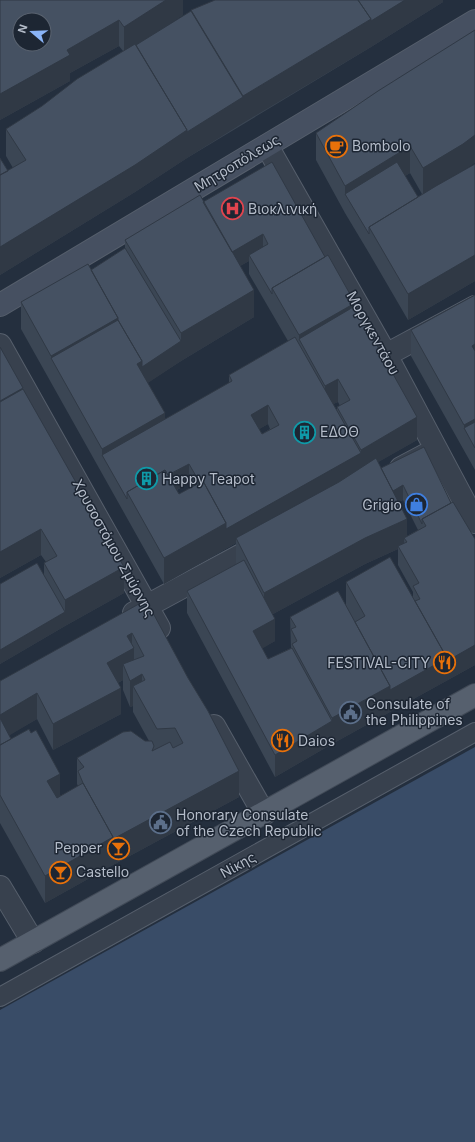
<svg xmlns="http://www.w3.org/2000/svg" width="475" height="1142" font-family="Inter,sans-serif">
	<rect width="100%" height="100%" fill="#242f3e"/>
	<path fill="#394c67" d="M475,747V1142H0V1010Z"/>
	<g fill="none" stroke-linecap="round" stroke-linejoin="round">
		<defs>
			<path id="pedestrian" d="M0,997L475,732"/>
			<path id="minor" d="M267,146L386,355L475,522
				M0,345L159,628
				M386,355L475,307
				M401,468L435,450
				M134,613L262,544
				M214,726L264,814
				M0,887L33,942"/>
			<path id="secondary" d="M0,305L475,21"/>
			<path id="primary" d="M0,960L475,695"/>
		</defs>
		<use href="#pedestrian" stroke="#565f6c" stroke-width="20"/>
		<use href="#minor" stroke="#565f6c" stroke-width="24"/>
		<use href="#secondary" stroke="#565f6c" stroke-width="24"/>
		<use href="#primary" stroke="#414a57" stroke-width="24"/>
		<use href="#pedestrian" stroke="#38414e" stroke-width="18"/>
		<use href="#minor" stroke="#38414e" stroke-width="22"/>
		<use href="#secondary" stroke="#465061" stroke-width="22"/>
		<use href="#primary" stroke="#56606e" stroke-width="22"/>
	</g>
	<path fill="#3b4654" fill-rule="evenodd" d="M0,0H183V15L141,42L191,11V10L443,0V2L371,47L187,158L135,192L0,275V158L8,171L13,168L6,156V129L42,106L123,51L119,46L70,73V81L0,120Z
		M378,91L464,170L475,164V281L408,320L369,253L345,213L316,160V133ZM410,173L422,194L418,197L405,176Z
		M203,202L325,257L355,306L417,440L378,462L381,468L451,503L475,539V665L332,744L275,777L187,613V591L236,564V543L164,584L21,329V302L91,270L125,248V240ZM249,261V274L288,341L229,375V384L165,420L147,383L181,361L254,317L240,266ZM338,402L340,406L337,407V410L333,404ZM268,424L270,429L262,434L259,429ZM189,483L192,487L179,494L177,490ZM403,500L418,530L407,536L398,502ZM398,549V565L413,592V598L346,582V605L290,617L291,648L268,659L262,648L275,641L273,614L365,564Z
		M475,295V470L411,356V330Z
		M0,347L23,389L124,593L65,626L0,664V584L44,575V563L46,562L41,555L0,578Z
		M146,600L239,797L113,865L45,903L0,823V681ZM123,680V690L130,707L133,706V712L149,741H145L77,758V784L78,786L60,796L11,739L9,735L37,719L53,750L121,714L118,683Z"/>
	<path fill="#303945" d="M166,0H183V15L124,53V27Z
		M405,0H443V2L371,47L243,123V96L371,19Z
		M119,20V46L70,73V81L0,120V94L67,50Z
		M243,97V123L187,158V132Z
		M187,130V158L135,192L0,275V247Z
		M475,135V163L463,171L423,195V168Z
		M410,146V173L354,208L345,194V186Z
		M263,234V253L249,255V261L228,273V254Z
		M475,255V281L408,320V294Z
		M254,290V317L181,361L142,387V367L181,341V333Z
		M355,303V329L299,339V335Z
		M118,318V345L51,358V356Z
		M475,344V370L472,346Z
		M142,361V387L137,364Z
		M338,379V402L325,408V386Z
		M23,388V415L0,428V401Z
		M268,405V424L251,434V415Z
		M165,413V439L102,455V474V449Z
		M417,417V440L361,472V450Z
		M475,419V445L464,428V425Z
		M361,453V472L236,538V543L164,584V558L226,523Z
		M189,464V483L138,511L130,497Z
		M403,485V500L388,507V493Z
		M407,519V545V542L404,538V546H398V549L365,564L264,619V593L365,538Z
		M41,529V555L0,578V552Z
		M124,567V593L65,626L0,664V650L65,612V600Z
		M275,619V641L253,654V631Z
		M132,633V649L134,648V674L123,664V680L107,689V663L127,636Z
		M475,645V665L332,744L275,777V755L332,721V718L390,686L447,658Z
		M142,674V700L133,686V706L130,707V681Z
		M121,688V714L53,750V724Z
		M37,693V719L0,741V715Z
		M239,771V797L113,865L45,903V876L113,837Z
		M60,774V801L47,809V781Z"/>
	<path fill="#455162" stroke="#303945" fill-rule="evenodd" d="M0,0H166L124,27L119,20L67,50L70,55L0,94ZM20,20H44V44H20Z
		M215,0H358L371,19L243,96L191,10Z
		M358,0H405L371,21V19Z
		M191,11L243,97L187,132V130L136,45Z
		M475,30V135L463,144L423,168L410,146L345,186L316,133L378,91Z
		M135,44L187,130L135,165L0,247V175L26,160L6,129L42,106L77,79Z
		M0,158L8,171L0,175Z
		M272,162L325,257L272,288V294L249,255L268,244L263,234L232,252L203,202Z
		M397,162L418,197L369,227V234L345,194Z
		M475,164V255L408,294L369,227L436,186Z
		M200,195L254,290L181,333L125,240Z
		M125,248L181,341L142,367V361L118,320V318L91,270Z
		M328,255L355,303L299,335L272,288Z
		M88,264L118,318L51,356L21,302Z
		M475,295V344L472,346L475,351V419L464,425L411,330Z
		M355,306L417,417L361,450L337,407L350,400L338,379L325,386L299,339Z
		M118,320L142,361L137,364L165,413L102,449L51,358Z
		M295,337L361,453L226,529V523L203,481L200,483L189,464L168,475L165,470L127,492V499L102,455L232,381L229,375ZM268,405L279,425L262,434L251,415Z
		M0,347L23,388L0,401Z
		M23,389L124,567L65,600L44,563L57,556L41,529L0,552V402Z
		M475,422V448L464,428Z
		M424,447L451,503L422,519V524L403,485L393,491L381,468Z
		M376,458L407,519L365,538L264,593L236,538L339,482Z
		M165,470L179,494L203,481L226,523L164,558L127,492Z
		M453,502L475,539V645L447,661V658L415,601L420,599L413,586L419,583L398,546L407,542L404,538L426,526L422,519Z
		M390,557L447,658L390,690V686L355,622L365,616L346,582Z
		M244,560L275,619L253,631L268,659L292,648L332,721L275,755L187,591Z
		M37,563L65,612L0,650V584Z
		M338,591L390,686L332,718L292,644L297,641L291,629L296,627L290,617Z
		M146,600L188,678L208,711L239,771L113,839V837L83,783L78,771L84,767L77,758L123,732L131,731L145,741H152L154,746L152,751L170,742L173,748L183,743L175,728L157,729L133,686L145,680L142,674L130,681L123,664L144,656L132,633L127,636L134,648L107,663L121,688L53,724L37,693L0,715V681Z
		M0,718L11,739L0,745Z
		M29,729L31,733L36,730L60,774L47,781L57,798L83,783L113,837L45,876L0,795V745Z"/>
	<defs>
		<symbol id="cafe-ring" viewBox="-11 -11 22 22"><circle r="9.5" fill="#1d2633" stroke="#e8710a" stroke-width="1.5"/><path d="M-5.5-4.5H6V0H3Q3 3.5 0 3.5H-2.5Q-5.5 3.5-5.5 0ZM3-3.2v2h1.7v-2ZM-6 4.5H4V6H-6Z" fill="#e8710a"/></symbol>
		<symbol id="hospital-ring" viewBox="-11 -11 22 22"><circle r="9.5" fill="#1d2633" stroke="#e0444e" stroke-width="1.5"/><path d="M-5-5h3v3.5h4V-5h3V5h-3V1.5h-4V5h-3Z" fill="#e0444e"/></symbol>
		<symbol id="building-ring" viewBox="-11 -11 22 22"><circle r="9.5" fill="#1d2633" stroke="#0f9aa8" stroke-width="1.5"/><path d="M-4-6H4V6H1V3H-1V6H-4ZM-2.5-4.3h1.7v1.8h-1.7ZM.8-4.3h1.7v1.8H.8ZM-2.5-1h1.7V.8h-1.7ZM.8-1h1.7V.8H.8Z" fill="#0f9aa8"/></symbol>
		<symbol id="shop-ring" viewBox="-11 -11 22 22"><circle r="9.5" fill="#1d2633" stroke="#3f7fe0" stroke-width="1.5"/><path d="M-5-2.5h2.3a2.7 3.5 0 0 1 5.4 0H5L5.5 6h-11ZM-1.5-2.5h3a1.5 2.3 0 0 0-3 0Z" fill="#3f7fe0"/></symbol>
		<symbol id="restaurant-ring" viewBox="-11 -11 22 22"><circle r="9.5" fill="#1d2633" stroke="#e8710a" stroke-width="1.5"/><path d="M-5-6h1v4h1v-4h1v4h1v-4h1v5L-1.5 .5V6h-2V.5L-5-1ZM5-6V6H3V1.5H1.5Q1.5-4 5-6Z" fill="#e8710a"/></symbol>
		<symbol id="civic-ring" viewBox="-11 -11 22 22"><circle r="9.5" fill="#1d2633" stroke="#5c6f8a" stroke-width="1.5"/><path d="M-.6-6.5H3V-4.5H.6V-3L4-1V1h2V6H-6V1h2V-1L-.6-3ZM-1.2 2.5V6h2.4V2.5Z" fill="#5c6f8a"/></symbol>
		<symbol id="bar-ring" viewBox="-11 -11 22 22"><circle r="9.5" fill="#1d2633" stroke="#e8710a" stroke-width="1.5"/><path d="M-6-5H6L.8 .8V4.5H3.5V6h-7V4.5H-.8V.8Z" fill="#e8710a"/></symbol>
	</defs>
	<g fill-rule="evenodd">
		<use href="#cafe-ring" x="324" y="134" width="25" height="25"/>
		<use href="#hospital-ring" x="220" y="196" width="25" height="25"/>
		<use href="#building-ring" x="292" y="420" width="25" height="25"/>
		<use href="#building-ring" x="134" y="466" width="25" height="25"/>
		<use href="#shop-ring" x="404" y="492" width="25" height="25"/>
		<use href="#restaurant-ring" x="432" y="650" width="25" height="25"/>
		<use href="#civic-ring" x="338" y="700" width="25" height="25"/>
		<use href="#restaurant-ring" x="270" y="728" width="25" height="25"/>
		<use href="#civic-ring" x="148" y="810" width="25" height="25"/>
		<use href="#bar-ring" x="106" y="836" width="25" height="25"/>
		<use href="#bar-ring" x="48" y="860" width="25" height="25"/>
	</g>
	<g text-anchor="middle" stroke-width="3" stroke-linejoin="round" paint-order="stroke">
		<g font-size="14" fill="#b4bcc9" stroke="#1d2633" text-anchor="start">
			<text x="352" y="151">Bombolo</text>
			<text x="248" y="214">Βιοκλινική</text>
			<text x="320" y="437">ΕΔΟΘ</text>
			<text x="162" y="484">Happy Teapot</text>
			<text x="402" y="510" text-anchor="end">Grigio</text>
			<text x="430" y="668" text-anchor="end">FESTIVAL-CITY</text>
			<text x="366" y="709">Consulate of<tspan x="366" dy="16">the Philippines</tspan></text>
			<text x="298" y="746">Daios</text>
			<text x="176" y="820">Honorary Consulate<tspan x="176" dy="16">of the Czech Republic</tspan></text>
			<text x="102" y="853" text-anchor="end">Pepper</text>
			<text x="76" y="877">Castello</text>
		</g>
		<g font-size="14" fill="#b4bcc9" stroke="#1d2633">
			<text transform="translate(237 163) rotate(-31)" y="5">Μητροπόλεως</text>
			<text transform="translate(373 333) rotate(61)" y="5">Μοργκεντάου</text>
			<text transform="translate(114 548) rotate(61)" y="5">Χρυσοστόμου Σμύρνης</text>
			<text transform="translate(238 865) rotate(-29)" y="5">Νίκης</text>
		</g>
	</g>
	<g transform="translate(32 32) rotate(289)"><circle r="19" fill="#1d2633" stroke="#59626f"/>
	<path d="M0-3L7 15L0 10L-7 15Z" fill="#8ab4f8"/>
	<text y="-6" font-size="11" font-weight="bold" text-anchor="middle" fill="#b4bcc9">N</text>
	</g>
</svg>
